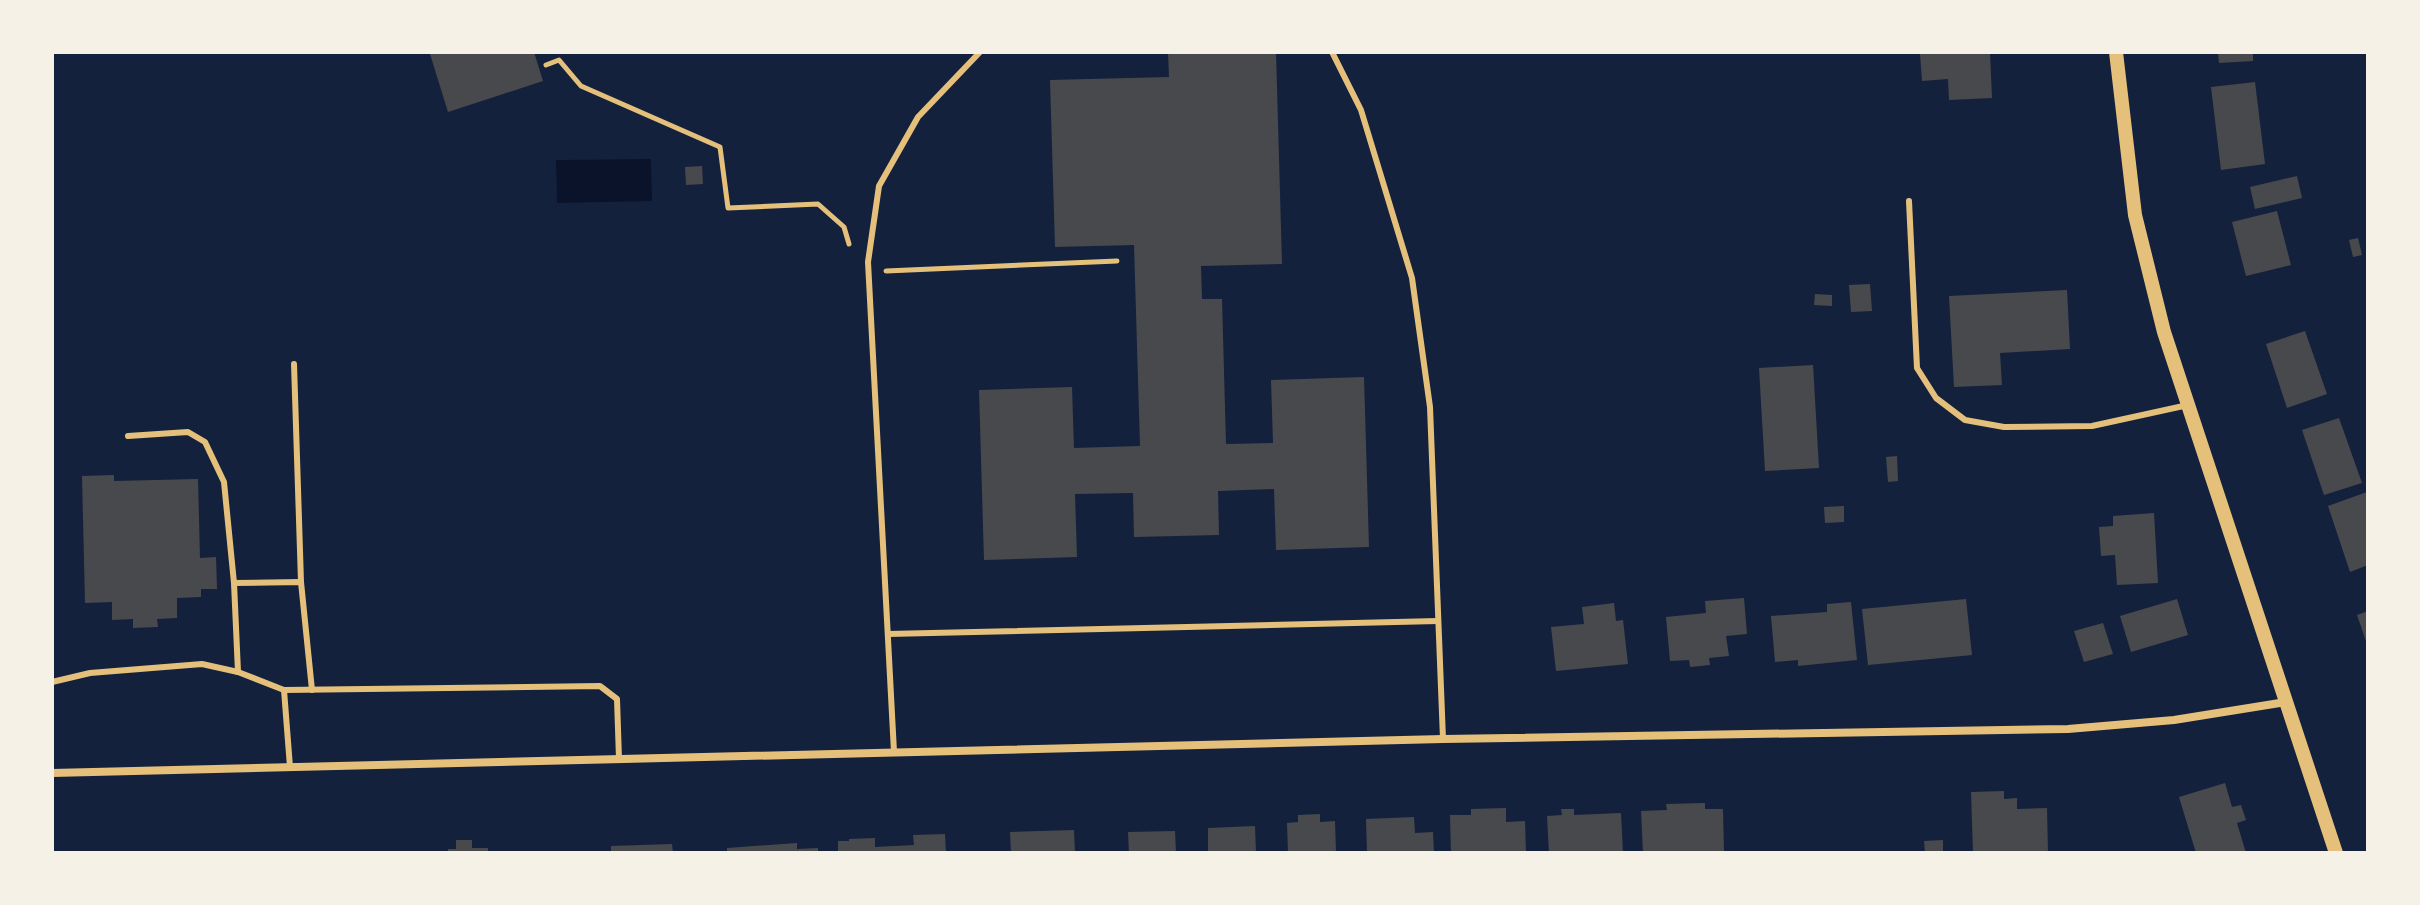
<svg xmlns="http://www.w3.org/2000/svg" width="2420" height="905" viewBox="0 0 2420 905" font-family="'Archivo Narrow',sans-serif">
<rect width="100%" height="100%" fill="#14213d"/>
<polygon fill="#0b132b" points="651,159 652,201 557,203 556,160"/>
<g fill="#48494c">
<polygon points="436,52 534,52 543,81 448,112 430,54"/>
<polygon points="1168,52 1276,52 1282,264 1201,266 1202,299 1222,299 1226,444 1273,443 1271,380 1364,377 1369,547 1276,550 1274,489 1218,491 1219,535 1134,537 1133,493 1075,494 1077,557 984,560 979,390 1072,387 1074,448 1140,446 1134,245 1055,247 1050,80 1169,77"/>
<polygon points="1946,52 1990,52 1992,98 1949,100 1948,79 1922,81 1920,54"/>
<polygon points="2218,52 2253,52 2253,61 2219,63"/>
<polygon points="2255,82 2265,164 2221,170 2211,87"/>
<polygon points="702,166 703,184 686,185 685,167"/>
<polygon points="2297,176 2302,198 2255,209 2250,187"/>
<polygon points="2277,211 2291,265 2246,276 2232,222"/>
<polygon points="2358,238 2362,255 2353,257 2349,240"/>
<polygon points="1870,284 1872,311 1851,312 1849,285"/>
<polygon points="2067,290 2070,349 2000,353 2002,385 1954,387 1949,296"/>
<polygon points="1815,294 1832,295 1832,306 1814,305"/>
<polygon points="2305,331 2327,394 2287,408 2266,344"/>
<polygon points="1813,365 1819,468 1765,471 1759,368"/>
<polygon points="2339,418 2362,483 2324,495 2302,430"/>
<polygon points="1897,456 1898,481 1888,482 1886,457"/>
<polygon points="114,475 114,481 198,479 200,558 216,557 217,589 201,589 201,597 177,598 177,618 157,619 158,627 133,628 133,619 112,620 112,602 85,603 82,476"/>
<polygon points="2367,492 2368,565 2350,572 2328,506"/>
<polygon points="1844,506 1844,522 1825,523 1824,507"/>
<polygon points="2154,513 2158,583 2117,585 2115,555 2101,556 2099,527 2113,526 2113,516"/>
<polygon points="1744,598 1747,634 1726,636 1729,656 1709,658 1710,665 1690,667 1689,660 1670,661 1666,617 1706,613 1705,601"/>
<polygon points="1966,599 1972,655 1868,665 1862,609"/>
<polygon points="2177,599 2188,635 2131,652 2120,616"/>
<polygon points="1851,602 1857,660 1798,666 1798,660 1775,662 1771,616 1827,612 1827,604"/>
<polygon points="1614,603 1616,621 1623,620 1628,664 1556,671 1551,627 1584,624 1582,607"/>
<polygon points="2368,611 2368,647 2357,615"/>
<polygon points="2103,623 2113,654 2084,662 2074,631"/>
<polygon points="2225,783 2232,807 2241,805 2246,820 2237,823 2246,853 2196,853 2179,797"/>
<polygon points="2004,791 2004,799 2017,798 2017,809 2047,808 2048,853 1973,853 1971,792"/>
<polygon points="1705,803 1705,809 1723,809 1724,852 1643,853 1641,811 1667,810 1666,804"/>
<polygon points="1506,808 1506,822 1525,821 1526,853 1451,853 1450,815 1471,815 1471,809"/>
<polygon points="1561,809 1574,809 1574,815 1621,813 1623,853 1549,853 1547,816 1562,815"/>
<polygon points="1320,814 1320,822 1335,821 1336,853 1288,853 1287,823 1298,822 1298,815"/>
<polygon points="1414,817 1415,833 1433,832 1434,853 1367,853 1366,819"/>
<polygon points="1255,826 1256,853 1208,853 1208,828"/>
<polygon points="1074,830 1075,853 1011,853 1010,832"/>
<polygon points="1175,831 1176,853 1129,853 1128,832"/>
<polygon points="945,834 946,853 838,853 838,841 849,841 849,839 875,838 875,847 914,845 913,835"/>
<polygon points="456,840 472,840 472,848 488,848 488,853 448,853 448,849 456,849"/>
<polygon points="1943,840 1943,853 1925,853 1924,841"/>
<polygon points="797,843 797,849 818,848 818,853 727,853 727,848"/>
<polygon points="672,844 673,853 611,853 611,846"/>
</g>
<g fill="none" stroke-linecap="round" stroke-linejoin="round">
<g stroke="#e5c07b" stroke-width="5">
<polyline points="546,65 559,60 581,86 720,147 728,208 818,204 844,227 849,244"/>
<polyline points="886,271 1117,261"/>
</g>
<g stroke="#e5c07b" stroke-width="6">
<polyline points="1332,52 1361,110 1412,278 1430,407 1443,739"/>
<polyline points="1909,201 1917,368 1936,398 1965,420 2004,427 2092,426 2188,405"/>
<polyline points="294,364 301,582"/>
<polyline points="128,436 188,432 205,442 224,482 234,583 238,672"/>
<polyline points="234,583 301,582 312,690"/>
<polyline points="888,634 1438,621"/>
<polyline points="52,682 90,673 202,664 238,672 284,690 600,686 617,699 619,759"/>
<polyline points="284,690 290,767"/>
<polyline points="894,752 868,262 879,186 918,117 980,52"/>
</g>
<polyline stroke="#e5c07b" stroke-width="8" points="52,773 1443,739 2068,729 2174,720 2286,702"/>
<polyline stroke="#e5c07b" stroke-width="14" points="2116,52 2135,215 2164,332 2336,853"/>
</g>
<rect width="2420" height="905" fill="none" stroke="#f6f1e7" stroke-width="108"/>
</svg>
